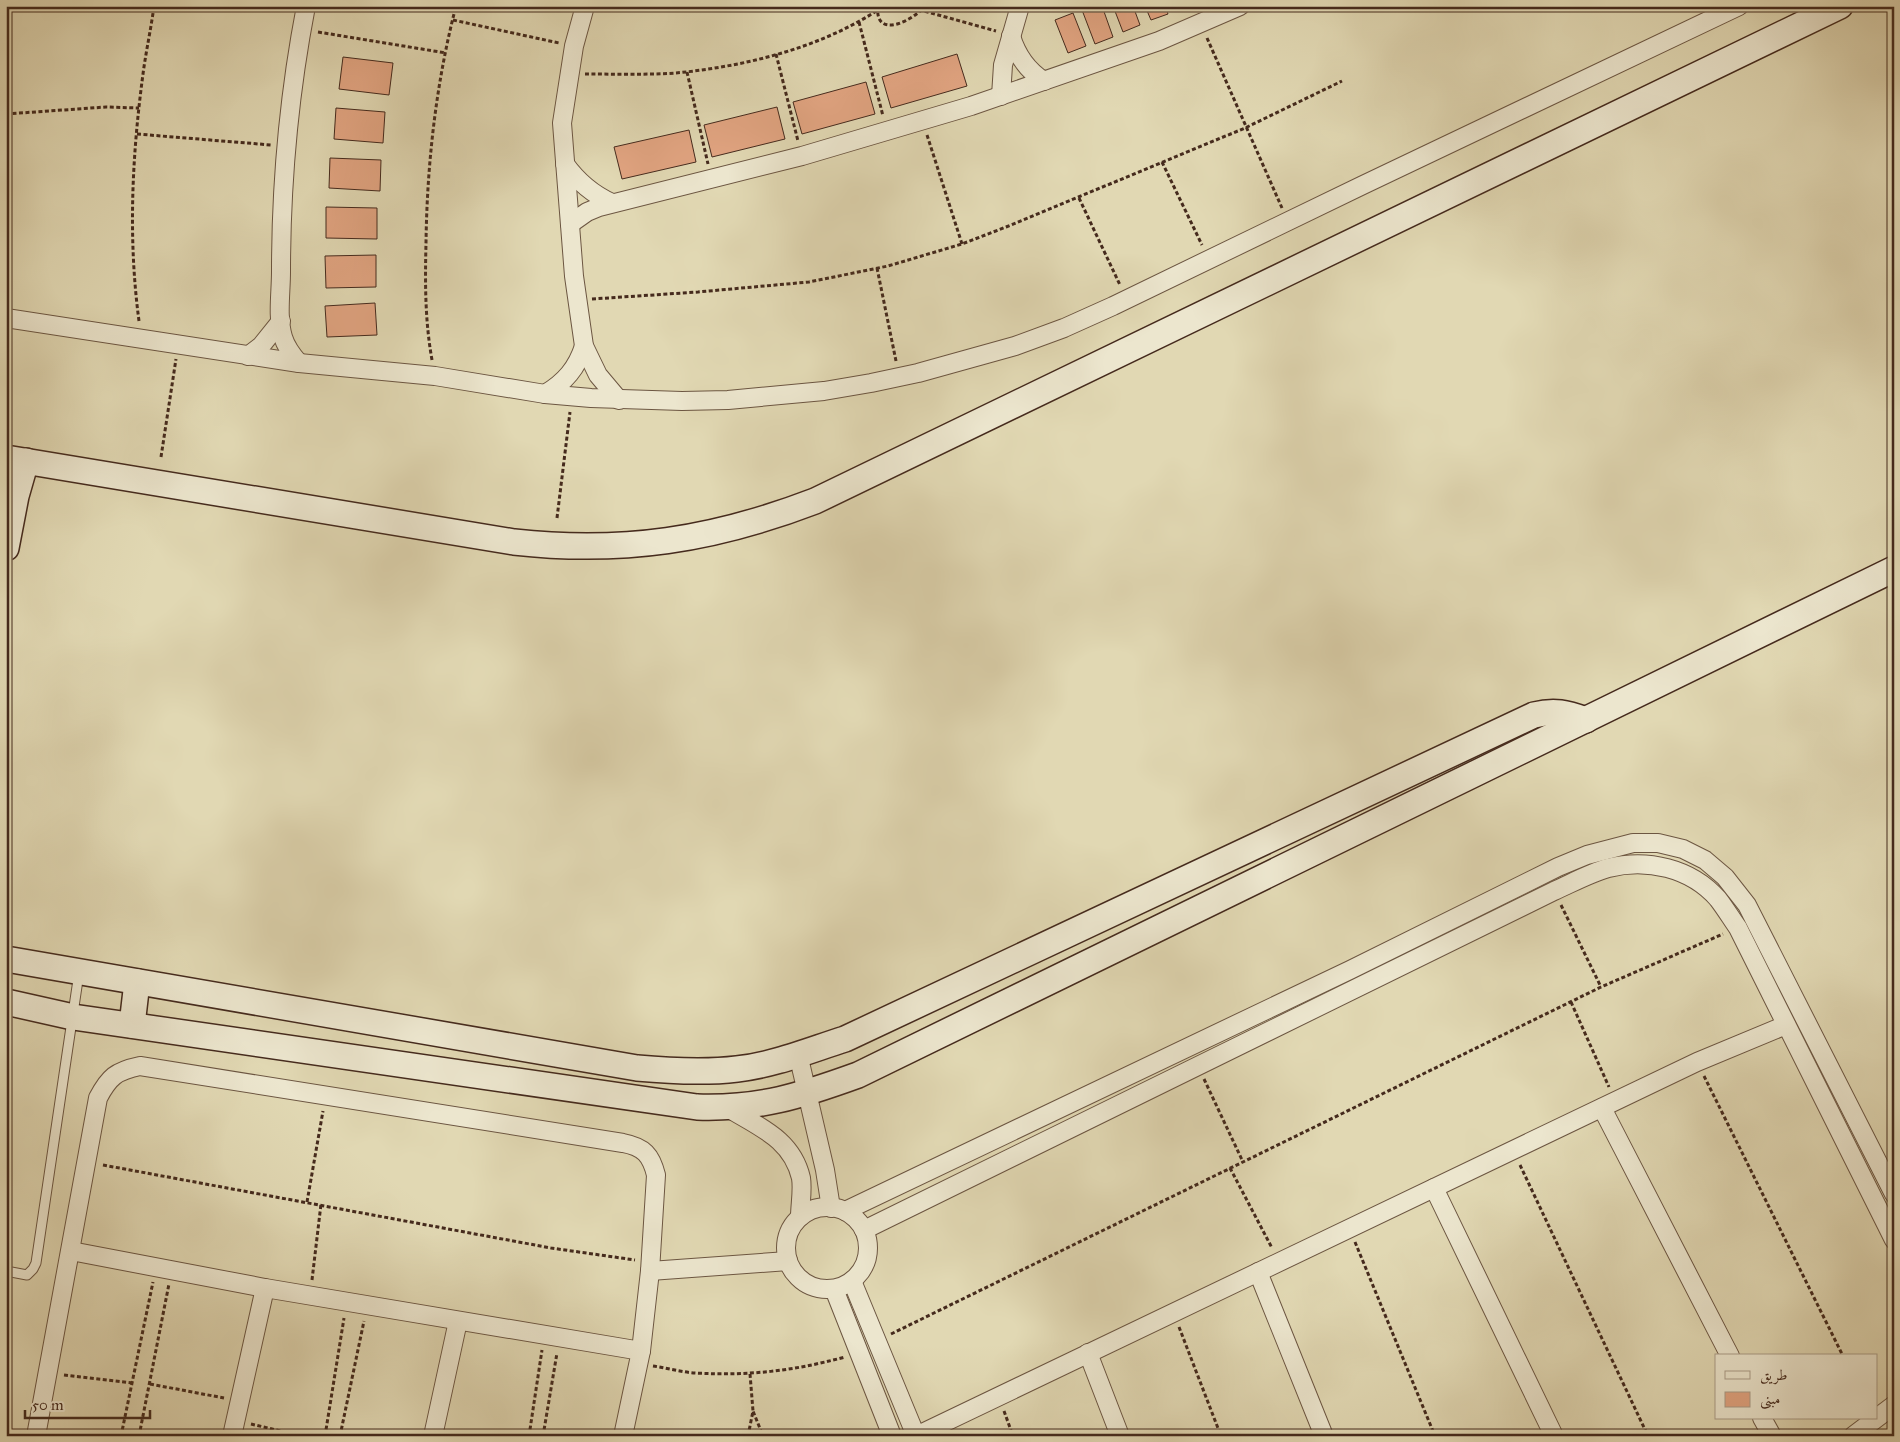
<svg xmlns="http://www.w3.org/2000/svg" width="1900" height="1442" viewBox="0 0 1900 1442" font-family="'IM FELL Great Primer',Amiri,serif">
<rect width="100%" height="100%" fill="#e1d8b3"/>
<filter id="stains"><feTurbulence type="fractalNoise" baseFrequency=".004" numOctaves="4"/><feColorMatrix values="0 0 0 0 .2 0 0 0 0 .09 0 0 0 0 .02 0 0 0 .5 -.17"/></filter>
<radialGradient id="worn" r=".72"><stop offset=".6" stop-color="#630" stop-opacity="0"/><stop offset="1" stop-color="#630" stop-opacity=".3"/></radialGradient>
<g fill="#e1a481" stroke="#452a1d">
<polygon points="1093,6 1102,6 1113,37 1095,44 1082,10"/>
<polygon points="1113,6 1133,6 1140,25 1123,32"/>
<polygon points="1145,6 1165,6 1168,14 1151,20"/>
<polygon points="1073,13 1086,46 1068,53 1055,20"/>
<polygon points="957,54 967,86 891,108 882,77"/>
<polygon points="343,57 393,63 389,95 339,89"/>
<polygon points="866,82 875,114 802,134 793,102"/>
<polygon points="777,107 785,139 712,157 704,125"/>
<polygon points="336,108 385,112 383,143 334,139"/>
<polygon points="689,130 696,162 622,179 614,147"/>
<polygon points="330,158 381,160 380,191 329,188"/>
<polygon points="326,207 377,208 377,239 326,238"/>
<polygon points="376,255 376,287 326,288 325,256"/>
<polygon points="375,303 377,335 327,337 325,306"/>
</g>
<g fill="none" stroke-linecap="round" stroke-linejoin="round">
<g stroke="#6c5642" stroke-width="11">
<polyline id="lane" points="6,1271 27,1275 33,1269 36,1263 79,973"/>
</g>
<g stroke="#6c5642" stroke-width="20">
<g id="street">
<polyline points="585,6 574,46 562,123 574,276 584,346 598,375 619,400"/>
<path d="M1011,36c6,20 16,34 33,45"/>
<polyline points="1001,96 1003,65 1020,6"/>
<path d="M565,164c13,18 27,30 47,39"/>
<polyline points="570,224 587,212 599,207 802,156 971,106 1159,41 1240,6"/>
<polyline points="6,318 299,363 435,376 545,394 591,398 682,401 728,400 824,391 871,383 918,373 1015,346 1064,328 1113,306 1363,185 1739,6"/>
<polyline points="248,356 261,346 281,321"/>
<path d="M299,363c-7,-8 -13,-16 -16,-26 -6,-20 -2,-44 -2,-65 0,-89 8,-178 25,-266"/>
<path d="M545,394c20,-12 32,-26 39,-48"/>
<polyline points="798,1054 825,1170 831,1208"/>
<path d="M728,1108c31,19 64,31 73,70 2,12 -1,27 -1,39"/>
<polyline points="1602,1108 1730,1356"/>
<polyline points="1434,1188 1554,1436"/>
<circle cx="827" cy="1248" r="41"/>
<polyline points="845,1211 1350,970 1558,867 1587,855 1633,843 1658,843 1683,849 1705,860 1725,877 1747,905 1894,1194"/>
<path d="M864,1230l690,-339c18,-8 36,-18 54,-23 39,-10 83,0 110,31 7,9 13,19 20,29l156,312"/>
<polyline points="71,1251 265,1288 641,1351"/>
<polyline points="650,1271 788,1261"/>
<polyline points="1258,1272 1324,1436"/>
<polyline points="852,1281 916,1436 1697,1062 1786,1025"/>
<polyline points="834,1289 892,1436"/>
<polyline points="1088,1353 1120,1436"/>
<polyline points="1762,1418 1772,1436"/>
<path d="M36,1436l62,-338c11,-21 18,-27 42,-32l483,77c21,4 28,12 33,32l-6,96 -9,80 -18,85"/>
<polyline points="232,1436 265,1288"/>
<polyline points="433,1436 458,1321"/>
<polyline points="1853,1436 1894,1405"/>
</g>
</g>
<g stroke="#452a1d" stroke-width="28">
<g id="secondary">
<path d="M6,458l508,84c109,12 199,-2 301,-41l1025,-495"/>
<polyline points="6,548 16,496 26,461"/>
<path d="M6,959l631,109c33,3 67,5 100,1 37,-4 73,-19 108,-30l689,-324c21,-5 32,-2 52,5"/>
<path d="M6,1002l67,15 624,90c63,2 103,-11 161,-32l1036,-506"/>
<polyline points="132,1025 137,982"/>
</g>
</g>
<g stroke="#452a1d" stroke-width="3" stroke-dasharray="4 2.5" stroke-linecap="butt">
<path d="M878,6c-4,34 35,15 47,0"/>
<polyline points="906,6 996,31"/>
<polyline points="453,20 559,43"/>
<polyline points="859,22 883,116"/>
<polyline points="318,32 446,53"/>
<polyline points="1207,38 1282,208"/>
<polyline points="776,54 798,141"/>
<polyline points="687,72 708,164"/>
<path d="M585,74c30,0 61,1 91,-1 72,-7 148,-26 208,-67"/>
<polyline points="6,114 106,107 139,108"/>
<polyline points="137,134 271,145"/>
<polyline points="927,135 962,244"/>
<polyline points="1162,162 1202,245"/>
<polyline points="1079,198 1120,285"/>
<polyline points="877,268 896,361"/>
<polyline points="592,299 698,292 809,282 888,266 962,244 1006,227 1245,128 1342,81"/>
<path d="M139,321c-11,-82 -7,-165 4,-247 3,-23 8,-45 11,-68"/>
<path d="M432,360c-7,-39 -7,-77 -6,-117 1,-79 10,-160 30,-237"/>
<polyline points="161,457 176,359"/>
<polyline points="557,518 570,412"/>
<polyline points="1561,905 1601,987"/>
<polyline points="1571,1002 1609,1087"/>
<polyline points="1704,1076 1843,1356"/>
<polyline points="1204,1079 1243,1162"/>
<polyline points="103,1165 551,1248 635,1260"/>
<polyline points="1520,1165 1648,1436"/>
<polyline points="1230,1168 1272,1248"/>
<polyline points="307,1202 323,1111"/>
<polyline points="1355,1242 1435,1436"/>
<polyline points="312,1280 321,1204"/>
<polyline points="1179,1327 1221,1436"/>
<polyline points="891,1334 1601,987 1723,934"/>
<path d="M653,1366c14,2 28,6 42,7 54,3 98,-2 150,-16"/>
<polyline points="750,1374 753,1411"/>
<polyline points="64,1375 133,1383"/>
<polyline points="150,1384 224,1398"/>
<polyline points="1004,1411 1013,1436"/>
<polyline points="251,1424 302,1436"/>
<polyline points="121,1436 153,1282"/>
<polyline points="139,1436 169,1284"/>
<polyline points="325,1436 344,1318"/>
<polyline points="340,1436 364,1321"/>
<polyline points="529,1436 542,1350"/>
<polyline points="543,1436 557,1353"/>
<polyline points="748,1436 753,1411 763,1436"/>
</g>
<use href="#lane" stroke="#ece6ce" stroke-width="9"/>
<use href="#street" stroke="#ece6ce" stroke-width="18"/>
<use href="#secondary" stroke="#ece6ce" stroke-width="25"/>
</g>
<rect width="1900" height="1442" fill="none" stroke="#e1d8b3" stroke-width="25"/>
<rect x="8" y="8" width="1885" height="1427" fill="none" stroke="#452a1d" stroke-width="2.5"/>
<rect x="12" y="12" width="1875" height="1417" fill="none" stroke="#452a1d"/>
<rect x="1715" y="1354" width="162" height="65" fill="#ece6ce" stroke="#a99b87"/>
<rect x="1725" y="1371" width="25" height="8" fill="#ece6ce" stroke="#a99b87"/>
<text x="1760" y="1380" font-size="15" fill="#452a1d">طريق</text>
<rect x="1725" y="1392" width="25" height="15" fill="#e1a481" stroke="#a99b87"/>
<text x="1760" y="1404" font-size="15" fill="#452a1d">مبنى</text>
<path d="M25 1410v8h125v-8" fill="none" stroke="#452a1d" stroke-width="2.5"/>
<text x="32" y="1410" font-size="15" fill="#452a1d" stroke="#ece6ce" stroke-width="4" paint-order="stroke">50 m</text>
<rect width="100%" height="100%" filter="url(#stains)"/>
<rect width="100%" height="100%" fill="url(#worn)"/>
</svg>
